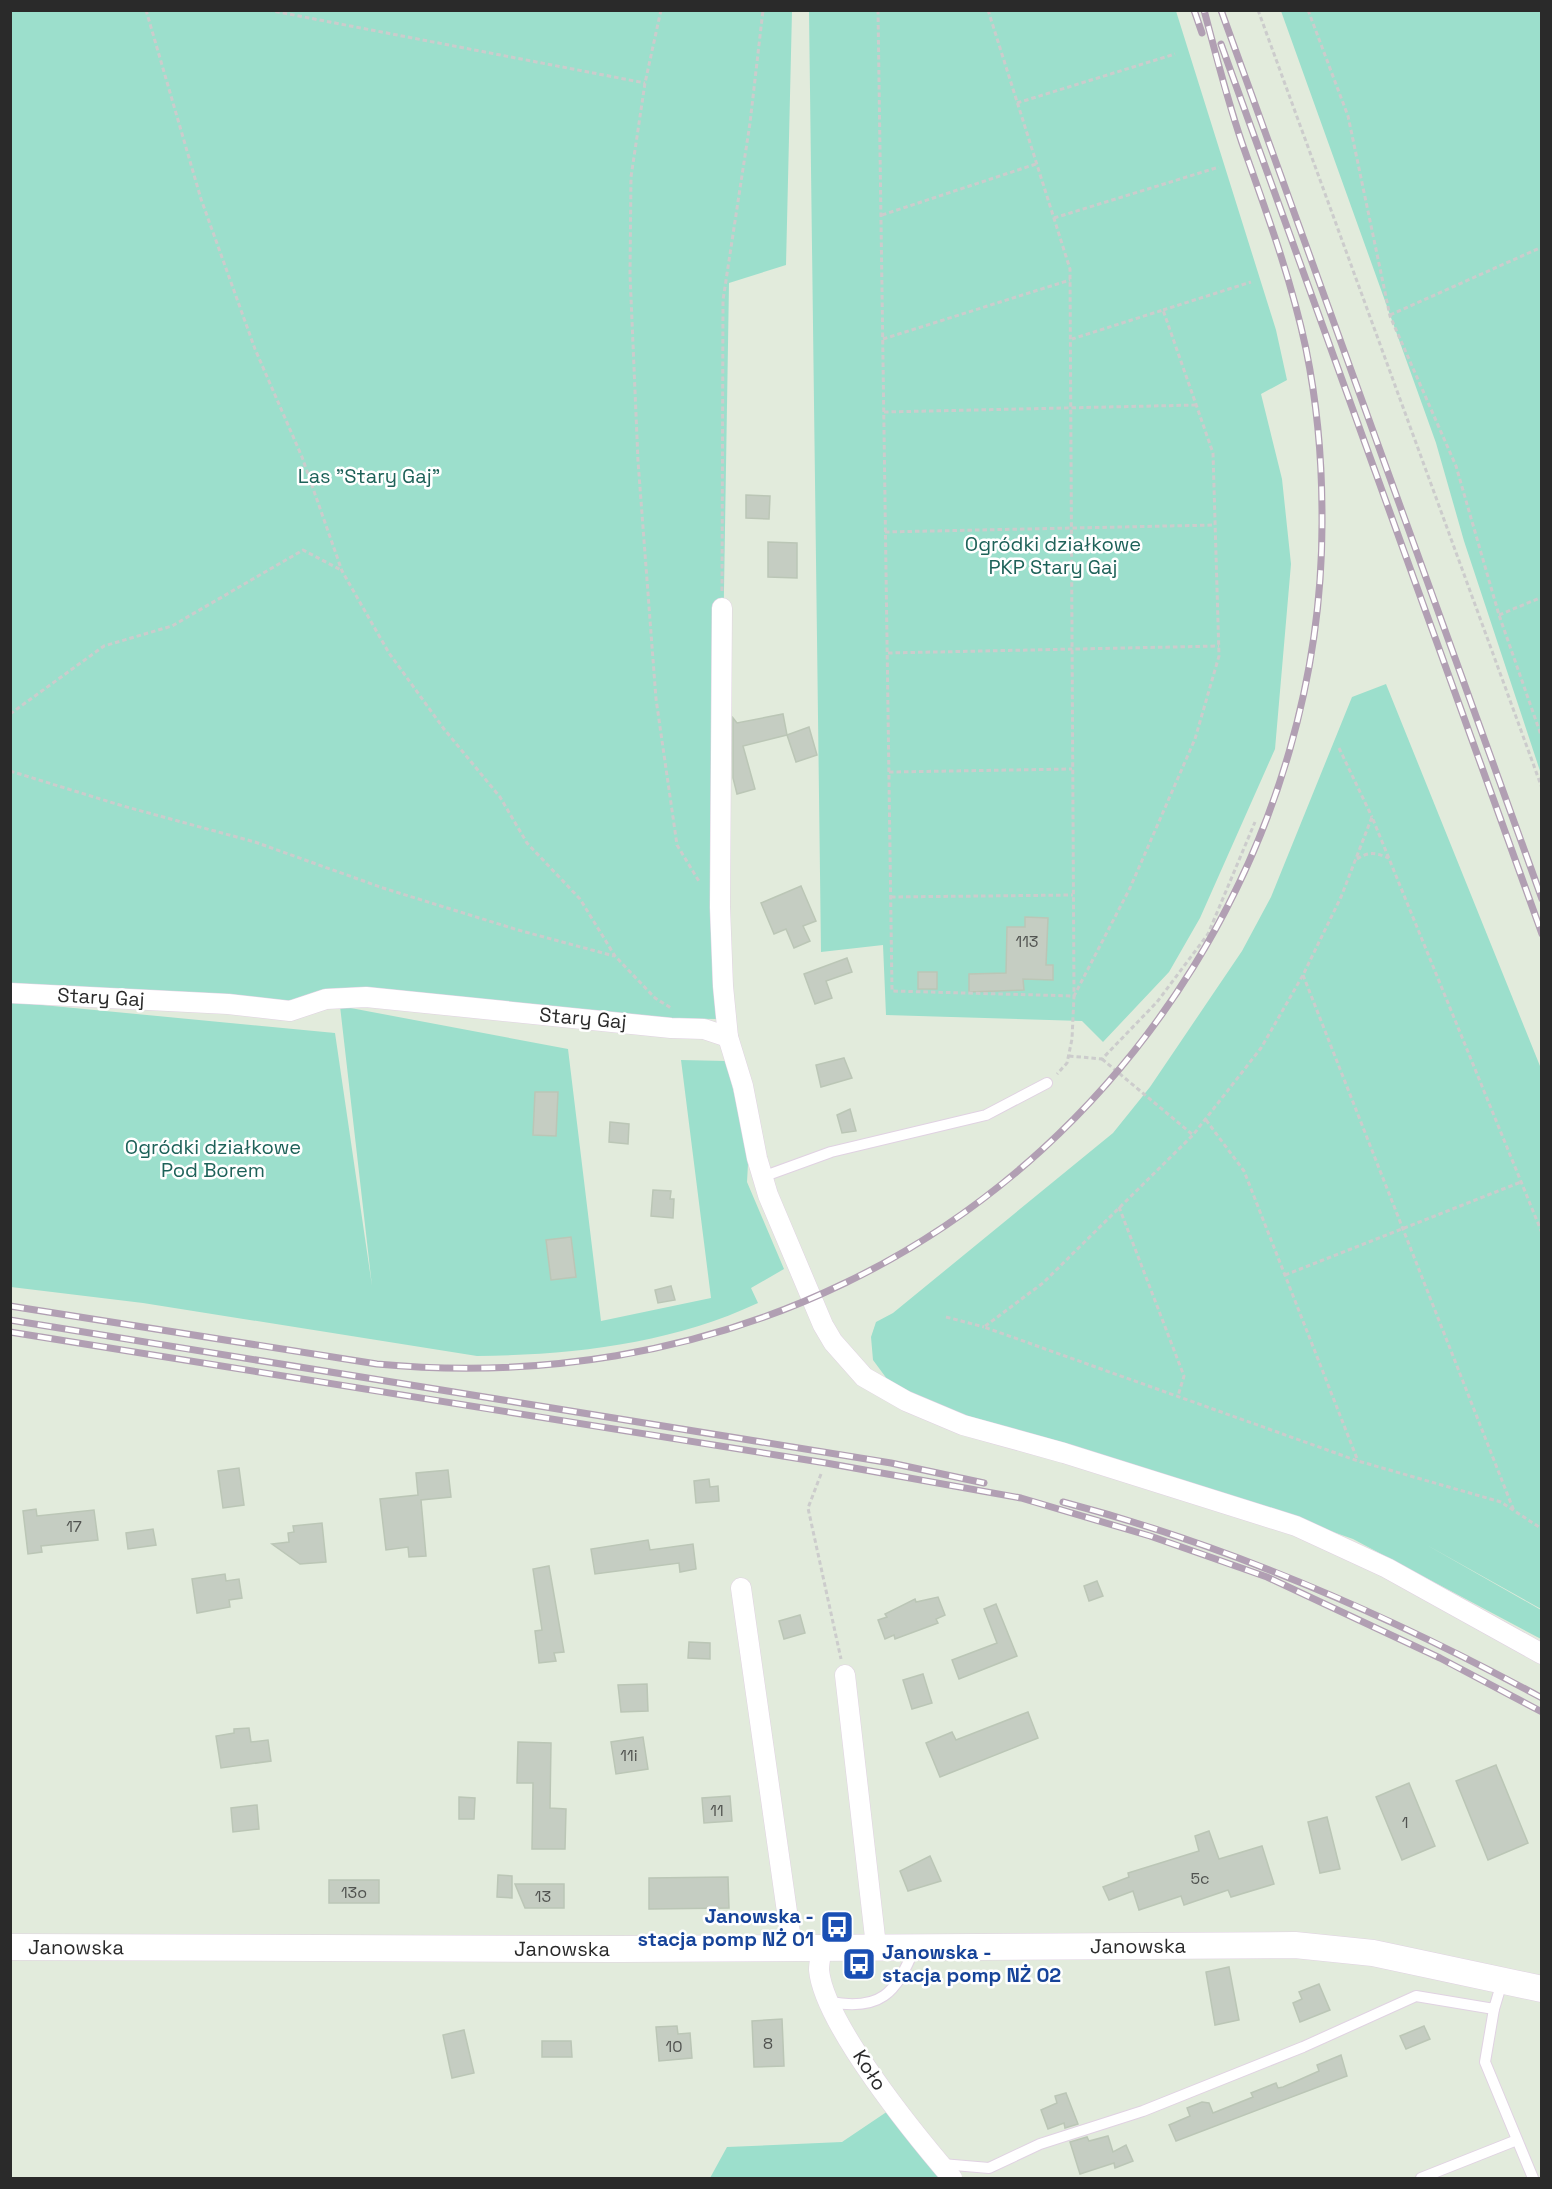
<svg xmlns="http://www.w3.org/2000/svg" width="1552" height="2189" viewBox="0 0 1552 2189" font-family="'Space Grotesk',sans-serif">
<rect width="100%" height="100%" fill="#e2ebdc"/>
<g fill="#9cdfcc">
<polygon points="11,11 792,11 786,265 729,283 717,1019 654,1018 293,1001 11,985"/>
<polygon points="809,11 1176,11 1276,330 1287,380 1261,394 1282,479 1291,564 1275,749 1200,918 1169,972 1103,1042 1082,1021 886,1015 883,945 821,952"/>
<polygon points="1281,11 1541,11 1541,774 1464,541 1436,443"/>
<polygon points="1386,684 1542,1071 1541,1609 1425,1544 1541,1610 1541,1639 1353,1539 1302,1521 960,1416 890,1383 873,1360 871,1337 876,1322 893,1313 1113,1133 1150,1087 1242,951 1271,897 1352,697"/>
<path d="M11,1002l324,31 37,253 -32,-280 228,43 33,272 110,-23 -30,-238 45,1 15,60 7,43 -1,18 37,87 -33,19 7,15c-88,41 -185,52 -281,53l-334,-53 -132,-16z"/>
<polygon points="888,2111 939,2178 710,2178 727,2147 842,2142"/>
</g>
<g fill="#c5cdc2" stroke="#bbc6b6" stroke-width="1.5">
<polygon points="746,495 770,496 769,519 746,518"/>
<polygon points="768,542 797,543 797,578 768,577"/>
<polygon points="783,714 787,735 809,727 817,755 796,762 787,735 743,746 755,789 737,794 733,778 733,718 737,723"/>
<polygon points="801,886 816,921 803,926 810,941 794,948 786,929 774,934 761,903"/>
<polygon points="1025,917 1048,918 1046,965 1053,965 1053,980 1023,979 1024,990 969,992 969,974 1006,973 1007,927 1025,927"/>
<polygon points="847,958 852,972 826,981 832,998 815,1004 804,974"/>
<rect x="918" y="972" width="19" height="17"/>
<polygon points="844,1058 852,1078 821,1087 816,1065"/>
<polygon points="535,1092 558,1092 556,1136 533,1135"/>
<polygon points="850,1109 856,1131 842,1133 837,1115"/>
<polygon points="610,1122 629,1124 628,1144 609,1142"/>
<polygon points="653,1190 671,1191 670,1199 674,1199 673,1218 651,1216"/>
<polygon points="571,1237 576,1277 551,1280 546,1240"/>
<polygon points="671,1286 675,1300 658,1303 655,1290"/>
<polygon points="239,1468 244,1505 223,1508 218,1471"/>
<polygon points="448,1470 451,1497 421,1500 426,1556 409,1557 408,1547 386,1550 380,1499 418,1495 416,1473"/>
<polygon points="709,1479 710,1487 718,1486 719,1501 696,1503 694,1481"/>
<polygon points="36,1509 37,1516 94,1510 98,1540 41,1546 42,1552 28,1554 23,1511"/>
<polygon points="322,1523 326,1562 300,1564 272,1544 289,1542 288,1533 294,1532 293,1526"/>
<polygon points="153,1529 156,1545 128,1549 126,1533"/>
<polygon points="648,1540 650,1550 693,1544 696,1569 680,1572 679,1563 595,1574 591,1549"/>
<polygon points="549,1566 564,1652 554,1653 556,1661 539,1663 535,1631 542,1630 533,1569"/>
<polygon points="225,1574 226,1581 239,1579 242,1598 229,1600 230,1607 197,1613 192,1579"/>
<polygon points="1097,1581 1103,1596 1089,1601 1084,1586"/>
<polygon points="938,1597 945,1615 936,1619 938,1623 895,1639 894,1635 885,1639 878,1620 887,1617 885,1614 915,1599 916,1602"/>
<polygon points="996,1604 1017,1656 959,1679 952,1660 997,1643 984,1609"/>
<polygon points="800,1615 805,1633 784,1639 779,1621"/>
<polygon points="689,1642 710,1643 710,1659 688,1658"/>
<polygon points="923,1674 932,1703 912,1709 903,1680"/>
<polygon points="647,1684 648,1711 621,1712 618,1685"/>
<polygon points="1028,1712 1038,1738 940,1777 926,1743 952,1732 956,1740"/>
<polygon points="249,1728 251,1742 268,1740 271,1761 221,1768 216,1736 234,1733 234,1729"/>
<polygon points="643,1737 648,1769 616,1774 611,1742"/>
<polygon points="518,1742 551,1743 550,1808 566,1809 565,1849 532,1849 533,1783 517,1783"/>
<polygon points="1496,1765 1528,1843 1488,1860 1456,1781"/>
<polygon points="1409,1783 1435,1846 1402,1860 1376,1797"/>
<polygon points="730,1796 732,1821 704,1823 702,1798"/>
<polygon points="459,1797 475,1798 474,1819 459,1819"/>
<polygon points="257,1805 259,1829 233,1832 231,1808"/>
<polygon points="1327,1817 1340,1869 1320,1873 1308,1822"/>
<polygon points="1209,1831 1219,1859 1262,1846 1274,1884 1231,1897 1228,1890 1184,1905 1181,1896 1139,1910 1133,1891 1109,1900 1103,1887 1129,1877 1128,1873 1199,1851 1195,1836"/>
<polygon points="930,1856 941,1881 908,1891 900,1871"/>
<polygon points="498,1875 512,1876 512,1898 497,1897"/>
<polygon points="728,1877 729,1908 649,1909 649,1878"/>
<rect x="329" y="1880" width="50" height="23"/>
<polygon points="515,1884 564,1884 564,1908 525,1908"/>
<polygon points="1229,1967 1239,2020 1215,2025 1206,1972"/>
<polygon points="1319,1984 1330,2010 1300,2022 1293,2003 1302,1999 1299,1992"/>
<polygon points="782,2019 784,2066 754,2067 752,2021"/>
<polygon points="677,2026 678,2034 690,2033 692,2058 659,2061 656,2027"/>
<polygon points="1424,2026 1430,2039 1406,2049 1400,2036"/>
<polygon points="464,2030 474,2073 452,2078 443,2035"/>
<polygon points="542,2041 571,2041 572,2057 542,2057"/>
<polygon points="1341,2055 1347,2076 1176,2141 1169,2125 1190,2116 1187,2108 1202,2102 1209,2103 1213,2113 1253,2097 1251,2093 1276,2083 1278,2088 1283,2087 1319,2071 1317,2065"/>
<polygon points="1066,2093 1078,2124 1065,2128 1064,2123 1048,2129 1041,2110 1057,2103 1055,2096"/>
<polygon points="1108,2136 1113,2152 1126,2145 1133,2161 1115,2168 1114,2163 1080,2174 1070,2142 1087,2137 1089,2141"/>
</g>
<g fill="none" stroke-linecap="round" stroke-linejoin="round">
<g stroke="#e0d2e2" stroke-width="12">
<g id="service">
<polyline points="762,1177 831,1152 986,1115 1047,1083"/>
<path d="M830,2002c50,9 66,-8 84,-53"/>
<polyline points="1494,2009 1485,2062 1533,2178"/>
<polyline points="942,2164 989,2168 1040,2144 1143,2111 1303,2047 1416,1996 1494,2009 1502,1982"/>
<polyline points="1421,2178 1517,2140"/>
</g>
</g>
<g stroke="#e0d2e2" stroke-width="21">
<g id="minor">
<polyline points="722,608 720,907 723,986 728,1037 743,1086 757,1158 768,1195 823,1325 833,1342 864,1377 906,1401 963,1425 1064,1453 1296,1526 1387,1568 1542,1654"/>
<polyline points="10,993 228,1004 290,1011 326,999 366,997 671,1028 704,1029 728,1037"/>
<polyline points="741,1588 792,1947"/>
<polyline points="845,1675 876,1946"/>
<path d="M822,1947c-1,7 -3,16 -3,23 5,54 97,166 133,208"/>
</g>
</g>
<g stroke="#e0d2e2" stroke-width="27">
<g id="tertiary">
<path id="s1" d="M10,1947l609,2 676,-4 78,8 169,36"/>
</g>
</g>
<g stroke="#ccc" stroke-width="3" stroke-dasharray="4.5 3" stroke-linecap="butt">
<polyline points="146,10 201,199 255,349 302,457 342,571 389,653 444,729 500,797 527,843 580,899 615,956 655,998 671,1008"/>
<polyline points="268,10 645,83"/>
<polyline points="661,10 645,83 631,177 630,274 638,461 656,699 677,845 700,883"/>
<polyline points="878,10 892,991 1074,996 1130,888 1195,739 1219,656 1213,453 1163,310 1072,339"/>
<polyline points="988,10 1070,269 1074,996 1072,1039 1067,1063 1057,1074"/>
<polyline points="1258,10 1542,788"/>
<polyline points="1308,10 1348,116 1390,316 1456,466 1499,615 1542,738"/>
<polyline points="1017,103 1175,54"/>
<polyline points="882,215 1036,164"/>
<polyline points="1054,218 1219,167"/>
<polyline points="1163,310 1251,282"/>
<polyline points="1390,315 1542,247"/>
<polyline points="883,339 1070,280"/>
<polyline points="884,412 1197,405"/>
<polyline points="885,532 1215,525"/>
<polyline points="722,591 723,300 750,123 763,10"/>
<polyline points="1499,615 1542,597"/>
<polyline points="888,653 1219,646"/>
<polyline points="10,714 104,646 172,626 303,550 341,570"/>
<polyline points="1339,748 1372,817"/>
<polyline points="10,771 123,806 255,842 383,888 518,930 614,956"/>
<polyline points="889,772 1072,769"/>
<path d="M1357,859c12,-8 19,-6 32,-1"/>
<polyline points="891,897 1073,895"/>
<polyline points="1303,975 1514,1511"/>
<polyline points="1069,1056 1102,1059 1157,1002 1208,934 1255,822"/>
<polyline points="1102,1059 1193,1135"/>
<polyline points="1206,1120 1244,1171 1358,1461"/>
<polyline points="1119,1207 1184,1376 1178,1396"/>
<polyline points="1542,1233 1372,817 1341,897 1303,975 1261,1048 1193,1135 1043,1283 984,1327 1358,1461 1501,1502 1542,1529"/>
<polyline points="1285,1275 1521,1182"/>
<polyline points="946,1317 984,1327"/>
<polyline points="821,1474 808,1508 841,1659"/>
</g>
<use href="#service" stroke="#fff" stroke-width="10"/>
<use href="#minor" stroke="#fff" stroke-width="20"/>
<use href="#tertiary" stroke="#fff" stroke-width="26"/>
<g stroke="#b19fb3" stroke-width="7">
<g id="rail">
<polyline points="1194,10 1202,33"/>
<polyline points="1221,10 1542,899"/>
<polyline points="1221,44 1542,934"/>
<path d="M10,1306l367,58c161,15 321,-10 468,-81 290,-139 480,-448 477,-768 0,-55 -5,-112 -16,-166 -15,-71 -40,-138 -64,-206 -15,-44 -26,-88 -38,-133"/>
<polyline points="10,1320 891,1463 984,1483"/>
<polyline points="10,1332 826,1463 1021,1498 1150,1536 1267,1577 1440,1658 1542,1712"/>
<path d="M1063,1502c168,44 326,113 479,196"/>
</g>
</g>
<use href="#rail" stroke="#fff" stroke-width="4.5" stroke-dasharray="14" stroke-linecap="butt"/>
</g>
<defs>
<g id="bus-square" transform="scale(1.725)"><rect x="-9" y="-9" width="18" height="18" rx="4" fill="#1a4fb4" stroke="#fff"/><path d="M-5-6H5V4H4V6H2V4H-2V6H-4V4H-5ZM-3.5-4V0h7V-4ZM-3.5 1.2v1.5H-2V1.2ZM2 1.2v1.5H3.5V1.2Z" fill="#fff"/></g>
</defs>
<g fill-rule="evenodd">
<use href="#bus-square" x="837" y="1927"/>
<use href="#bus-square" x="859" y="1964"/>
</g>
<g text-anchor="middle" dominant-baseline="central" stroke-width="5" stroke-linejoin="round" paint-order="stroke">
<g font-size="16" fill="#515350">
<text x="1027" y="941">113</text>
<text x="74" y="1526">17</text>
<text x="629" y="1755">11i</text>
<text x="717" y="1810">11</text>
<text x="1405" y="1822">1</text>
<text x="1200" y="1878">5c</text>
<text x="354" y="1892">13o</text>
<text x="543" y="1896">13</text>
<text x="768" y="2043">8</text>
<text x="674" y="2046">10</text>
</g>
<g font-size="20" fill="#1e6259" stroke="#fff">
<text x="369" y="476">Las "Stary Gaj"</text>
<text x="1053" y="544">Ogródki działkowe<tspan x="1053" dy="23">PKP Stary Gaj</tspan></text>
<text x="213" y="1147">Ogródki działkowe<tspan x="213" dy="23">Pod Borem</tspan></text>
</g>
<g font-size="20" fill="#2a2a2a" stroke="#fff">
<text transform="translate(101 997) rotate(3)">Stary Gaj</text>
<text transform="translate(583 1018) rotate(5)">Stary Gaj</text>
<text stroke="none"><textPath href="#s1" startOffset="1128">Janowska</textPath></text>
<text stroke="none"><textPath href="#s1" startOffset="66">Janowska</textPath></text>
<text stroke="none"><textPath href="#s1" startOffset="552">Janowska</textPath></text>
<text transform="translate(870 2070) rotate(57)">Koło</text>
</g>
<g font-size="20" font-weight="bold" fill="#164399" stroke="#fff" text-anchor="end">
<text x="814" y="1916">Janowska -<tspan x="814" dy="23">stacja pomp NŻ 01</tspan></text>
<text x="882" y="1952" text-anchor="start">Janowska -<tspan x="882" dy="23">stacja pomp NŻ 02</tspan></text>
</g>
</g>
<rect width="1552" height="2189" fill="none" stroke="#2a2a2a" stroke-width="24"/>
</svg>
